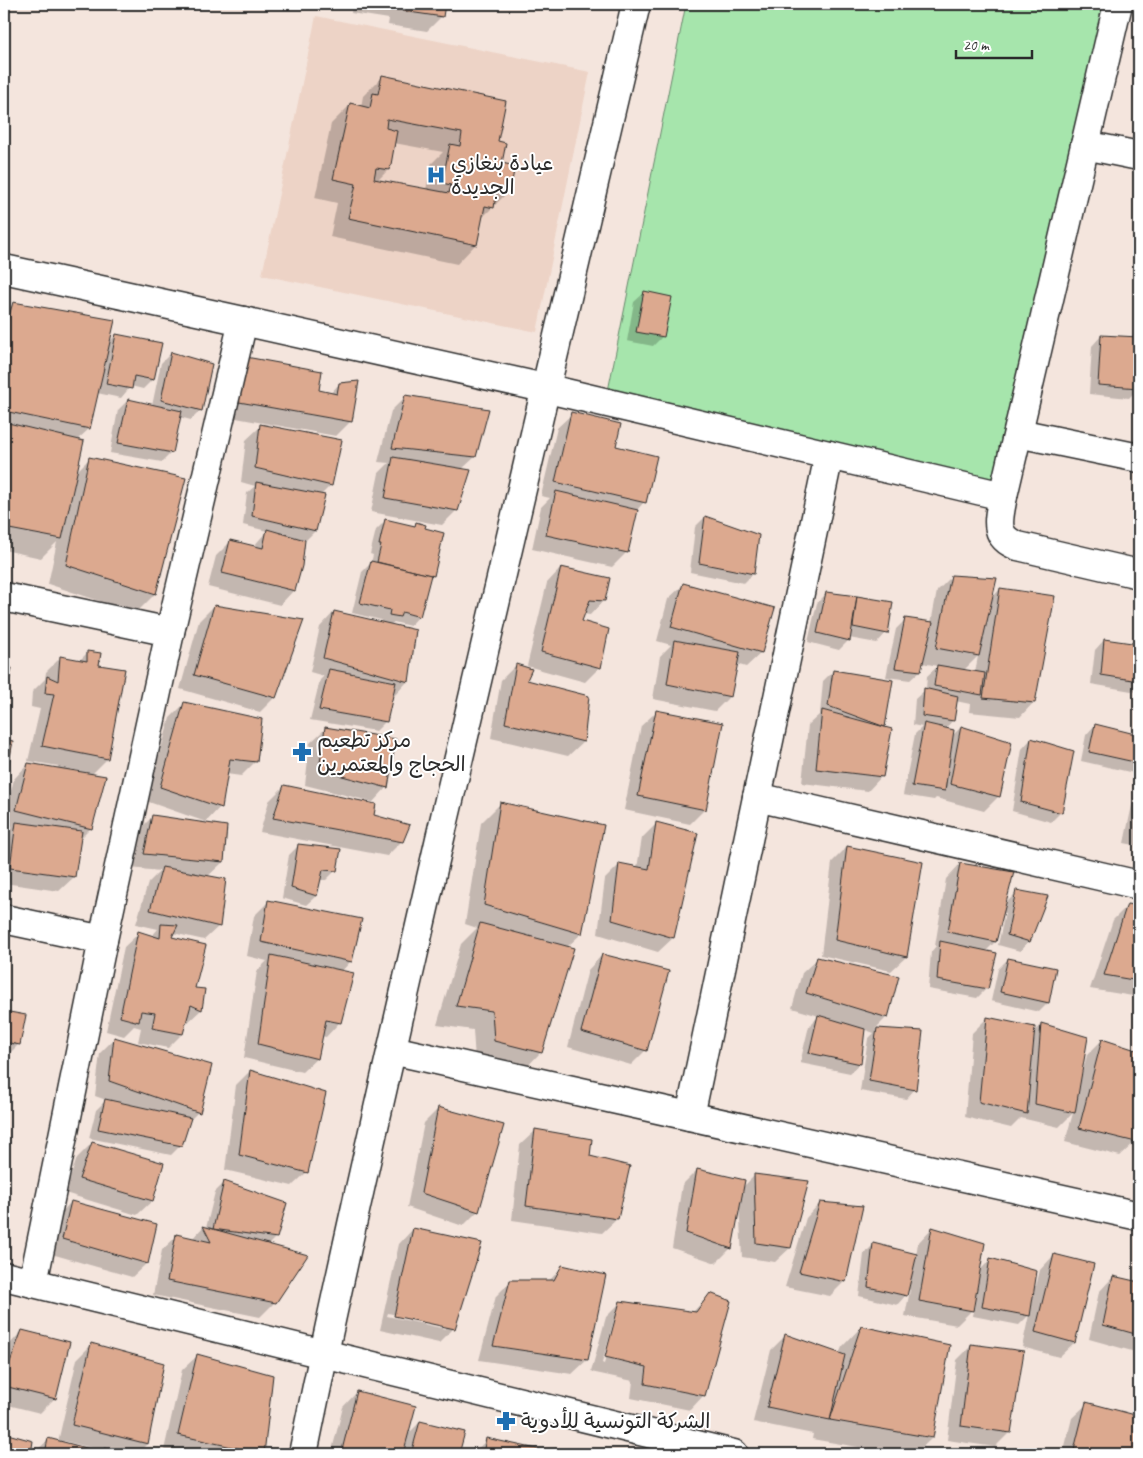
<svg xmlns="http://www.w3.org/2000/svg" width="1143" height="1458" viewBox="0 0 1143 1458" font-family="Caveat,'Playpen Sans Arabic',sans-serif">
<rect width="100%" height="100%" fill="#f4e5dd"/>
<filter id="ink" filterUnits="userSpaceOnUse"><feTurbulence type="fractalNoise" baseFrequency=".02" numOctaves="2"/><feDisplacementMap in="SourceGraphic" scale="10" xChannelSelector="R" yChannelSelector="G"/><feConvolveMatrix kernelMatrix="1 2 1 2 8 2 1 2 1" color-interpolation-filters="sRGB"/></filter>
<g filter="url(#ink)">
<polygon fill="#edd3c6" points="316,16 590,72 537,332 262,275"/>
<polygon fill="#a6e5ac" stroke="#68886c" points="686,4 1107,4 1002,491 607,396"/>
<g fill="#0003" fill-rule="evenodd">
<polygon points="352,4 451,4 442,12 442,16 427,31 388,25 389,19 351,13"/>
<path d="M382,77l115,65 4,22 8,27 -27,27 -6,26 -19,20 -127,-27 7,-34 -22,-5 16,-74 19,-19 11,2 2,-11zM394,143l49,9 -12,12 -5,26 -49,-9 11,-11z"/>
<polygon points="644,293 671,298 662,337 653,346 627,341 634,302"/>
<polygon points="13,304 108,343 116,335 153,379 143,389 131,386 121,398 97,393 89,429 77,440 75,473 90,458 155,594 136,613 48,584 57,542 41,558 4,550 4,313"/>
<polygon points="1101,336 1139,338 1139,388 1129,398 1089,394 1092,346"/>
<polygon points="171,353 201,410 191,420 179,417 172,452 162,462 110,453 118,410 128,400 152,406 161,363"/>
<polygon points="232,373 330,394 339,384 351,421 336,436 225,416"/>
<polygon points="405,397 475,457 462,469 456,511 442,525 371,512 379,473 389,463 378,462 391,411"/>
<polygon points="572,414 614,447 644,502 637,510 627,552 612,567 532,549 541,507 550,498 541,496 557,428"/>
<polygon points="261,426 330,486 321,495 315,531 306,540 304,540 294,590 280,605 208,587 216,556 230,542 253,547 267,531 243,525 247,493 255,486 241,482 246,440"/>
<polygon points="705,517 753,574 744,583 690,572 695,527"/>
<polygon points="386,520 413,527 416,524 433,575 428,580 419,616 410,626 394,622 390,625 408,681 394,696 391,695 386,721 376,731 310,720 320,680 324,676 310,672 320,627 334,612 381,623 381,620 352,613 362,572 371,563 373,555 370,554 376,530"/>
<polygon points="561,568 604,600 590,615 583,614 580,622 600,667 585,682 527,666 547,583"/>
<path d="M952,576l39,23 9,-10 34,113 -14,15 -51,-5 1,-8 -14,-3 -3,19 -8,9 7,7 9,-9 50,16 -13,54 -14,14 -48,-13 -2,2 -31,-5 12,-61 7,-7 -9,-2 2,-26 11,-10 1,-13 11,-10 -16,-3 -2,8 -10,9 -24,-3 10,-48 10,-10 25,4 6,-32zM978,656l-3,17 -12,-2z"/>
<polygon points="683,585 761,653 746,667 736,664 729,697 715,711 653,699 660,656 671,645 657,641 668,599"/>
<polygon points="827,593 892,603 886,633 877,643 849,638 848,641 839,650 808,642 817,603"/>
<polygon points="214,606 275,697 260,712 180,689 199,621"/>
<polygon points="1104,640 1139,645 1139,689 1137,692 1091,684 1095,650"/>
<polygon points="88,652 97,666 107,759 91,775 91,828 79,840 74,877 59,891 4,883 4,836 13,827 4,825 4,818 14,779 28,764 57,769 58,766 28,761 40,709 31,707 32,692 45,679 46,672 61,657 79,661"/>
<polygon points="516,665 525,681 588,697 583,742 568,756 491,738 501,680"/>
<polygon points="833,671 884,726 882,728 882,776 868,791 802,783 808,725 820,714 823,681"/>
<polygon points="184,704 256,761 241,776 226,774 220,807 206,822 146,801 170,718"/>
<polygon points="656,712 705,809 690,824 624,810 641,726"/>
<polygon points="1095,725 1139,736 1139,768 1134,773 1081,761 1086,735"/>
<polygon points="325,729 387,787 373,802 305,785 310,743"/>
<polygon points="1031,739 1061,812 1051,822 1012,811 1022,749"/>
<polygon points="284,786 373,815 402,841 387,856 260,832 269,801"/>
<polygon points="1139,787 1139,846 1124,843 1135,791"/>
<polygon points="500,804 602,826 581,934 567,947 541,1052 522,1072 475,1060 473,1030 437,1025 461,944 477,928 465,924 481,823"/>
<polygon points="153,816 223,862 207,877 219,926 204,940 173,933 170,938 201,1010 186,1024 185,1023 182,1034 168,1048 138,1042 141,1028 134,1026 124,1036 106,1031 124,947 139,933 151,937 158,929 136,924 148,883 160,871 130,868 138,831"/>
<polygon points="657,823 673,938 658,952 598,934 605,879 619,865 637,868 642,838"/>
<polygon points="299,845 335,871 326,880 319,880 316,896 306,905 282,898 289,855"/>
<polygon points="847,847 921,863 906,957 891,971 821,955 832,862"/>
<polygon points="960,864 1005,904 1017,892 1029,941 1020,951 998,945 1005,913 1002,913 995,942 985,952 987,988 977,998 928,989 931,952 936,946 935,946 946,879"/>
<polygon points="269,901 351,961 341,972 340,1022 326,1037 321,1036 317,1058 302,1072 244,1058 257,971 267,961 247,956 254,916"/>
<polygon points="1128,905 1139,907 1139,997 1090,989 1113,920"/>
<polygon points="602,955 646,1050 631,1065 568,1047 588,970"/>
<polygon points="817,959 886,1018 875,1029 922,1032 915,1089 906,1099 860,1091 868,1039 874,1033 863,1029 860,1064 850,1073 800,1063 809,1026 819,1016 792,1008 802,973"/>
<polygon points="1008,959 1048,1003 1039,1012 991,1001 998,969"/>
<polygon points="4,1012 25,1016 19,1044 4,1059"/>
<polygon points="987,1018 1033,1033 1041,1024 1080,1078 1081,1078 1087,1055 1102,1040 1139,1052 1139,1122 1135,1142 1120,1156 1065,1142 1073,1113 1059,1127 1021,1118 1011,1128 965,1117 972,1033"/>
<polygon points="114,1039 198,1112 188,1122 181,1145 171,1155 89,1138 96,1110 106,1100 95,1096 100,1053"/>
<polygon points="250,1071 307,1172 292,1186 225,1170 236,1085"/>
<polygon points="439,1108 478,1211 463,1226 407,1207 424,1123"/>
<polygon points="535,1131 589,1157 617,1219 602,1233 512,1220 520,1145"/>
<polygon points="92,1143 163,1164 152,1201 137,1215 65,1193 77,1158"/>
<polygon points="697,1170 742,1188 755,1175 790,1248 775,1262 742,1257 739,1202 730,1249 716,1263 672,1248 682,1185"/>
<polygon points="224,1183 276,1237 268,1245 275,1302 260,1317 153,1295 162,1250 177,1236 192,1239 203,1227 206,1228 215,1192"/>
<polygon points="71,1202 147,1263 132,1277 48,1253 57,1217"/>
<polygon points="820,1203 845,1281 830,1296 785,1287 806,1218"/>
<polygon points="932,1228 978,1272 990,1260 1034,1286 1036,1286 1040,1270 1054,1255 1092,1265 1074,1343 1059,1357 1022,1347 1029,1315 1019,1325 973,1316 975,1303 973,1303 972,1310 957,1325 905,1316 910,1290 908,1289 906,1295 897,1305 859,1296 864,1254 874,1244 916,1255 918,1243"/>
<path d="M413,1229l41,99 -15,15 -59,-13 19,-86zM388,1313l58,13v3l-59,-13z"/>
<polygon points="563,1266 587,1360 572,1374 479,1360 496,1296 511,1281 548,1282"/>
<polygon points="1113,1277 1139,1283 1139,1353 1089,1339 1099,1292"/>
<path d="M710,1294l-6,101 -14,15 -59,-12 2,-17 -42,-9 15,-55 15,-15 71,11zM615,1317h2l-13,47 -2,-1z"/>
<polygon points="861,1327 932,1438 915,1454 898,1454 812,1439 813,1434 753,1422 771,1350 786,1335 839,1354 842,1347"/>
<polygon points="22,1331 55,1398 40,1413 4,1404 4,1357 8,1346"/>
<polygon points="92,1344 162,1364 147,1444 137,1454 101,1454 104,1451 64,1441 63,1444 93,1451 92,1454 33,1454 48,1440 58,1442 77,1359"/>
<polygon points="972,1345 1010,1432 995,1447 947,1440 957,1360"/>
<polygon points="197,1356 272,1376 263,1454 183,1454 164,1450 182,1370"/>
<polygon points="357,1392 407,1435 420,1422 463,1433 458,1454 331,1454 343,1407"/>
<polygon points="1087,1404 1139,1418 1139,1454 1063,1454 1072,1418"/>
<polygon points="487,1440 554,1454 472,1454"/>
</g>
<g fill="#dca98f" stroke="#2b2b2b" fill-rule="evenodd">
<polygon points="395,4 445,4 443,17 402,11 403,5"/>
<path d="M382,75l124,26 -8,40 8,2 -4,20 13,3 -5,25 -13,-3 -3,20 -9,-2 -8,39 -129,-27 8,-34 -23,-5 17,-76 20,5 3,-15 5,1zM387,119l75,14 -2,13 -10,-2 -8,39 9,2 -2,8 -75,-14 2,-11 14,2 7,-39 -11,-3z"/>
<polygon points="644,291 672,297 664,337 636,332"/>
<polygon points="13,302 115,320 90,429 4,411 4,334"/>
<polygon points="116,334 162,343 154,380 134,376 132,389 106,384"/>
<polygon points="1101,335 1139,337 1139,388 1098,385"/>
<polygon points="171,352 212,364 202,411 161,400"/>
<polygon points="246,357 322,371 319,390 337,394 339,383 359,381 352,422 239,402"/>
<polygon points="405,395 489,409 476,457 392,448"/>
<polygon points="128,399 182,411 173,453 118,443"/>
<polygon points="571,412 621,424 616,446 657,456 646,503 555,482"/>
<polygon points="4,422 84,441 62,539 4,528"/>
<polygon points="260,424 342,440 332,486 255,468"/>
<polygon points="89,457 186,478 156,594 66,565"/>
<polygon points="393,457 471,470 458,511 385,498"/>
<polygon points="256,482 325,495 316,531 252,516"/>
<polygon points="556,491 638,510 628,553 546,535"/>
<polygon points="705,516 759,535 754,574 699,563"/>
<polygon points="385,519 415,526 416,522 426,525 425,528 444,533 434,576 377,562 381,545 379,545"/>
<polygon points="267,529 305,540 302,566 295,591 222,573 230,540 263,548"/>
<polygon points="371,561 431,575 420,617 402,612 400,617 389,615 390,610 360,603"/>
<polygon points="561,567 610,578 605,601 590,600 582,621 609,629 601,668 541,652"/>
<polygon points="951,575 997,578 979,656 936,648"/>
<polygon points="683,583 775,608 762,653 671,627"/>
<polygon points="1000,588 1055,596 1035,703 983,698"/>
<polygon points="826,592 857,596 850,641 817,633"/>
<polygon points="857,596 893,602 888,634 853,627"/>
<polygon points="214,605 304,620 276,698 194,675"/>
<polygon points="334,611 416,630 409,682 323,658"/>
<polygon points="905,618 933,622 921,671 895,668"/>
<polygon points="1104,639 1139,644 1139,681 1101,675"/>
<polygon points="674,640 740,652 731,697 667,684"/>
<polygon points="87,651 101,653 99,665 125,669 108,759 42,746 54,694 45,693 47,676 58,681 60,656 87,661"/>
<polygon points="516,664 532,669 527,680 589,696 584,742 505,723"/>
<polygon points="937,665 985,673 982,695 934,686"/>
<polygon points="4,666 12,668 4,704"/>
<polygon points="329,669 396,682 387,722 319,710"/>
<polygon points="833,670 893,680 885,727 828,706"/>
<polygon points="924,688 958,696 954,721 922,716"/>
<polygon points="184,702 262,719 257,762 230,759 222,808 160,787"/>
<polygon points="656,710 723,723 706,810 638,796"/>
<polygon points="822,710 892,729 883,777 816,769"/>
<polygon points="924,723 954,730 945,791 912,786"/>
<polygon points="1095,724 1139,735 1139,763 1089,752"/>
<polygon points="961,726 1012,742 1000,797 950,784"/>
<polygon points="325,727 396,739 388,788 319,770"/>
<polygon points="1031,738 1074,751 1062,813 1021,802"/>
<polygon points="4,739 13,741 7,774 4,774"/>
<polygon points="28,763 106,776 92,829 16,810"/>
<polygon points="4,782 10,784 4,807"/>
<polygon points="284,785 376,804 374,815 410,825 403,842 273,818"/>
<polygon points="500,802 604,825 582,934 484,905"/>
<polygon points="152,815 227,826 224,862 144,854"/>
<polygon points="16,822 82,831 75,877 10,868"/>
<polygon points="656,822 698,833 674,938 612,920 619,863 649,869"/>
<polygon points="298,844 341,849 337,871 323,870 317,896 291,888"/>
<polygon points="847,846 923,862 907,957 835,940"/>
<polygon points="960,863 1014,872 996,942 948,932"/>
<polygon points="162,867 226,879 220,927 150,910"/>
<polygon points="1016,890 1048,896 1030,942 1007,935"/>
<polygon points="268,900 362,919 352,962 261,942"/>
<polygon points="1127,904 1139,906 1139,981 1104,975"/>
<polygon points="480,923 574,948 542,1053 494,1041 492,1011 456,1006"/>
<polygon points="161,924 178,925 172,937 206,945 195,988 205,989 202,1010 191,1005 183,1034 152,1028 155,1013 141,1011 139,1022 120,1017 138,931 160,938"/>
<polygon points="940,941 997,953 988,989 937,980"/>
<polygon points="602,954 669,971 647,1051 581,1032"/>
<polygon points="271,955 354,973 341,1023 326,1020 318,1059 258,1044"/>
<polygon points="817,957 899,976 888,1018 806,993"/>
<polygon points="1008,958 1056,968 1049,1003 1000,992"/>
<polygon points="4,1011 26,1015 20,1045 4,1042"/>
<polygon points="818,1015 865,1029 861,1064 809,1053"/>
<polygon points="987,1017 1035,1027 1027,1114 979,1102"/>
<polygon points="1041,1023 1088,1037 1075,1113 1035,1104"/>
<polygon points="877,1028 923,1031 916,1090 869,1081"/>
<polygon points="114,1037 212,1065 200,1113 109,1081"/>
<polygon points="1102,1039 1139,1051 1139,1128 1136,1142 1079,1128"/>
<polygon points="250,1070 326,1093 308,1173 239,1155"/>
<polygon points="105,1099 191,1118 182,1146 98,1129"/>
<polygon points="438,1107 504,1125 479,1212 421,1193"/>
<polygon points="535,1129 592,1139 590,1156 630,1166 618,1219 526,1206"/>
<polygon points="92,1142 164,1163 153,1201 79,1179"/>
<polygon points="697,1169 745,1180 732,1249 686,1233"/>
<polygon points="754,1174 809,1181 791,1248 756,1243"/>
<polygon points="224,1181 287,1203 277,1238 213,1229"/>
<polygon points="71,1201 157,1224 148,1264 62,1239"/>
<polygon points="820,1202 863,1206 846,1282 799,1272"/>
<polygon points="203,1226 213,1229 308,1255 276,1303 167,1281 176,1234 211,1242"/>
<polygon points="932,1227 985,1243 973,1311 919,1301"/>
<polygon points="413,1228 482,1243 455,1329 394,1316"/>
<polygon points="873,1243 917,1254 907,1296 868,1287"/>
<polygon points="1054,1254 1094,1264 1075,1343 1035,1332"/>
<polygon points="990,1258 1037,1271 1030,1316 982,1307"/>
<polygon points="562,1265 606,1275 588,1360 493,1346 510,1280 554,1280"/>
<polygon points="1113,1276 1139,1282 1139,1335 1103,1325"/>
<polygon points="710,1293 731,1301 705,1396 645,1384 647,1367 605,1357 620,1301 696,1312"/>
<polygon points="861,1326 950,1345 933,1438 830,1420"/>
<polygon points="22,1330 70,1342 56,1399 4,1386 4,1378"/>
<polygon points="785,1334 845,1355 830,1420 767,1407"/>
<polygon points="91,1343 164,1363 148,1444 72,1425"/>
<polygon points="971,1344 1024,1351 1011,1433 961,1426"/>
<polygon points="197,1354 273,1375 264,1454 178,1435"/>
<polygon points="357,1391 416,1406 403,1454 341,1454"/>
<polygon points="1086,1402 1139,1416 1139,1454 1073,1454"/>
<polygon points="420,1421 465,1432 459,1454 411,1454"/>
<polygon points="4,1433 33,1441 31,1454 4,1454"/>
<polygon points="48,1438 94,1450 93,1454 45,1454"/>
<polygon points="486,1438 560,1454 483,1454"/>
<polygon points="105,1448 128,1454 104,1454"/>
</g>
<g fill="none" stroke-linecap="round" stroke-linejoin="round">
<g stroke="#2b2b2b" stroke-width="31">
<g id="minor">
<path d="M1118,4l-115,492c-4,22 -11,41 15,50l121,28"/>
<polyline points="1085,145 1139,156"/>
<polyline points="4,269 243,321 170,632 103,940 33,1283"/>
<polyline points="243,321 544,388 1003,496"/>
<polyline points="1018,433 1139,458"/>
<polyline points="4,597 170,632"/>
<polyline points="757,797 1139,885"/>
<polyline points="4,919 103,940"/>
<polyline points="392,1050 1139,1216"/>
<polyline points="690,1116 829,455"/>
<polyline points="4,1276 734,1454"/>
<path d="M303,1454c42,-207 91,-414 138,-620 64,-277 128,-554 195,-830"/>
</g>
</g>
<use href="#minor" stroke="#fff" stroke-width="28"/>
</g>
</g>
<defs>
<g id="hospital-bare" transform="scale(1.5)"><path d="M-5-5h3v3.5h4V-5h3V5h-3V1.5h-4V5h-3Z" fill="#1f6fb2" stroke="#fff" stroke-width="2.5" paint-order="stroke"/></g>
<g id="pharmacy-bare" transform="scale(1.5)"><path d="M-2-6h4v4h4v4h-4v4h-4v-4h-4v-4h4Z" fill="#1f6fb2" stroke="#fff" stroke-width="2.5" paint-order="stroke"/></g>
</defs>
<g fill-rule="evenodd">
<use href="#hospital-bare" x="436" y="175"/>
<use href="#pharmacy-bare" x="302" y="752"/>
<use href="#pharmacy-bare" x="506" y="1421"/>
</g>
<g text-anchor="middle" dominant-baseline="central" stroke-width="4" stroke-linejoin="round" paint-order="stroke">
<g font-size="21" fill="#2b2b2b" stroke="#fff" text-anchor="start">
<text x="451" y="163">عيادة بنغازي<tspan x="451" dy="24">الجديدة</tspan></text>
<text x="317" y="740">مركز تطعيم<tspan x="317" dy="24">الحجاج والمعتمرين</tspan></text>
<text x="521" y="1421">الشركة التونسية للأدوية</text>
</g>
</g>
<rect width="1143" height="1458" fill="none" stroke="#fff" stroke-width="20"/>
<rect x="10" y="10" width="1123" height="1438" fill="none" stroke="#2b2b2b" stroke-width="2" filter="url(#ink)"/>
<path d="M956 50v8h76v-8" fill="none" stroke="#2b2b2b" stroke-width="2.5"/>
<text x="963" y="50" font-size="15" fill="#2b2b2b" stroke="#ffffff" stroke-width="4" paint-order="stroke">20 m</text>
</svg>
